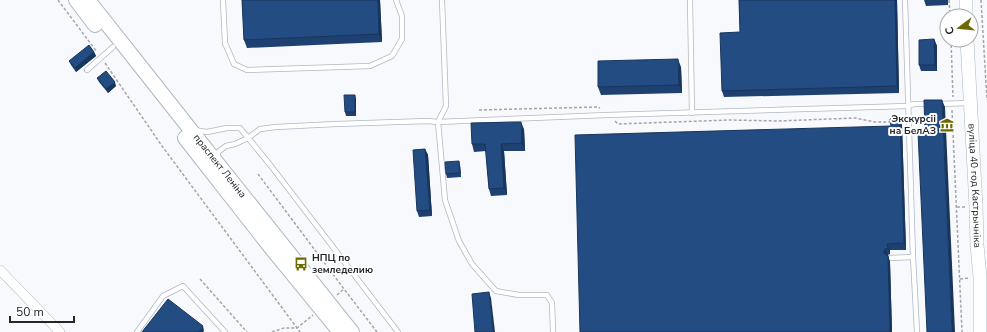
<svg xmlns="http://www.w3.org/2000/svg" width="987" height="332" viewBox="0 0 987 332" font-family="'Nunito Sans',sans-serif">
<rect width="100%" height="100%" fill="#f7f9fc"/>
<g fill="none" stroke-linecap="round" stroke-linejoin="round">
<g stroke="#aeb8c6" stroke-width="6">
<g id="lane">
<polyline points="223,0 225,43 234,64 247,70 370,66 392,56 402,39 402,16 396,0"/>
<polyline points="690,0 692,113"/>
<polyline points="905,0 913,257 917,332"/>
<polyline points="87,70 113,47"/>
<polyline points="938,104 969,103"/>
<polyline points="194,130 207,132 227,128 240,128 271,166 398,332"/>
<polyline points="217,158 218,152 226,146 235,144 248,138 260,129 276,127 336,124 428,121 438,122 446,106 442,0"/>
<polyline points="890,258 913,257"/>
<polyline points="137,332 163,296 183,286 225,332"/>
<polyline points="553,332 552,303 547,295 519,295 496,291 472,264 459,241 445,200 438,122 607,115 908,106 914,104 929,104"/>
</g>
</g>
<g stroke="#aeb8c6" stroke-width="10">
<polyline id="street" points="0,270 60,332"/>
</g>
<g stroke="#aeb8c6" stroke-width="14">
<g id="secondary">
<polyline points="966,0 966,16"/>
<path id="s1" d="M967,40l9,166 1,39 3,32v55"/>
</g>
</g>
<g stroke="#aeb8c6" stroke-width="16">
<g id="primary">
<polyline points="76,0 95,25"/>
<path id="s2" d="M88,0l102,129 162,203"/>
<polyline points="185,138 272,249 340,332"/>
</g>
</g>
<g stroke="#a3a6aa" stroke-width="1.5" stroke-dasharray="3 2" stroke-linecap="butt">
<polyline points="58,0 97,52"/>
<polyline points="949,0 950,16"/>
<polyline points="981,0 987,100"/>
<polyline points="951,40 953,97"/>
<polyline points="105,63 162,146 300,332"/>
<polyline points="479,110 598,107 600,108"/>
<polyline points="952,110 962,332"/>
<polyline points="615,121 618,124 730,120 778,121 855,118 875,122 891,122"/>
<polyline points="915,122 925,122"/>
<polyline points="945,122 953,122"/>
<polyline points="258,174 344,289 377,332"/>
<polyline points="957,207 965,207"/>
<polyline points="200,279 247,332"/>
<polyline points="960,279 970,278"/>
<polyline points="337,295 344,289"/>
<polyline points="272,332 284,328 297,328 313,315"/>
</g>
<use href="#lane" stroke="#fff" stroke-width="4.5"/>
<use href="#street" stroke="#fff" stroke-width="9"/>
<use href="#secondary" stroke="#fff" stroke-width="13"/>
<use href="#primary" stroke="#fff" stroke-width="14"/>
</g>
<g fill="#1e4171">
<polygon points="242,0 380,0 382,42 247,48 244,40"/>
<polygon points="739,0 897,0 899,93 724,97 722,91 740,32"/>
<polygon points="924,0 948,0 948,5 926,6"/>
<polygon points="934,39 937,46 937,71 921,71 919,65"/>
<polygon points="94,52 96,56 76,72 71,65 69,61"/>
<polygon points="681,67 682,93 601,95 598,87"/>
<polygon points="97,78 116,86 108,93 99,82"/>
<polygon points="356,99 356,116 346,116 345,112"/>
<polygon points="902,125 906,250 890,250 890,254 888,255 890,262 892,332 580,332 891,126"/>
<polygon points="524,129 525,151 504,151 507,195 491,196 489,189 486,151 474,152 472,144"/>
<polygon points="425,149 428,155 432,216 419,217 417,211"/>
<polygon points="460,165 461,177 447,178 446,174"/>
</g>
<g fill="#18355c">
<polygon points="378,0 380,0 382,42 379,34"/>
<polygon points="895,0 897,0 899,93 897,86"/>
<polygon points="934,39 937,46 937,71 935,65"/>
<polygon points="94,52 96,56 76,72 75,68"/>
<polygon points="678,59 681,67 682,93 679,85"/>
<polygon points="115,82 116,86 108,93 106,89"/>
<polygon points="355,95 356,99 356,116 355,112"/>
<polygon points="942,100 945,107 955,332 952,332"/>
<polygon points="900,118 902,125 906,250 904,243"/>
<polygon points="521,122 524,129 525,151 522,143"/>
<polygon points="501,144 504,151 507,195 504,188"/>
<polygon points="425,149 428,155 432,216 430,210"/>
<polygon points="459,161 460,165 461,177 460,173"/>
<polygon points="887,244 890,250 890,254 888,248"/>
<polygon points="885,249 888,255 886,258 884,252"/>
<polygon points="888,256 890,262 892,332 890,332"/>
<polygon points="489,292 491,298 495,332 493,332"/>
<polygon points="203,326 204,331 203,332 198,332"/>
</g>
<g fill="#234c83" stroke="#18355c">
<polygon points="242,0 378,0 379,34 244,40"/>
<polygon points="739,0 895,0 897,86 722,91 720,33 740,32"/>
<polygon points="934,39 935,65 919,65 919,40"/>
<polygon points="89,45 94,52 75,68 69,61"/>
<polygon points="678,59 679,85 598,87 598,61"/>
<polygon points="106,71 115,82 106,89 97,78"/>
<polygon points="344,95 355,95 355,112 345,112"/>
<polygon points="924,100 942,100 952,332 927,332 918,132 925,132"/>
<polygon points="900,118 904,243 887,244 888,248 885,249 884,252 885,254 888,256 890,332 580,332 575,135 891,126 890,119"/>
<polygon points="521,122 522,143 501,144 504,188 489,189 485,144 472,144 471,123"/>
<polygon points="425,149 430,210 417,211 413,150"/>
<polygon points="459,161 460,173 446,174 445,162"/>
<polygon points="489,292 493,332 475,332 472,294"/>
<polygon points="168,299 203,326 198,332 142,332"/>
</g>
<defs>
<g id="museum-bare" transform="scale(1.08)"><path d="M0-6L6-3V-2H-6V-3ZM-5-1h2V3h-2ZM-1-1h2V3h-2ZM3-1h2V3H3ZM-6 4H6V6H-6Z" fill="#6d6903" stroke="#fff" stroke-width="2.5" paint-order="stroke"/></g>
<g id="bus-bare" transform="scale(1.08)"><path d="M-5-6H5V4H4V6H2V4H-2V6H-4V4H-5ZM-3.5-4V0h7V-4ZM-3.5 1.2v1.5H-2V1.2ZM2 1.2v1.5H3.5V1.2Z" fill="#6d6903" stroke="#fff" stroke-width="2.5" paint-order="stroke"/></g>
</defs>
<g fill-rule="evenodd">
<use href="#museum-bare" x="947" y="125"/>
<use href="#bus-bare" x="301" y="264"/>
</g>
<g text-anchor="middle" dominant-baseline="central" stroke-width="4" stroke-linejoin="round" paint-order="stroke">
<g font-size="10" font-weight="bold" fill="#22262b" stroke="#fff" text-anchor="end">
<text x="936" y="119">Экскурсіі<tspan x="936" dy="12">на БелАЗ</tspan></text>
<text x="312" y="258" text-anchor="start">НПЦ по<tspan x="312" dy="12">земледелию</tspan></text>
</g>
<g font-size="10" fill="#22262b" stroke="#fff">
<text stroke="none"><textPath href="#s2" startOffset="212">праспект Леніна</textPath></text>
<text stroke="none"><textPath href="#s1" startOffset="146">вуліца 40 год Кастрычніка</textPath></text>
</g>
</g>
<g transform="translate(959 28) rotate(254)"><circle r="19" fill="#ffffff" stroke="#a7a8aa"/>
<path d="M0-3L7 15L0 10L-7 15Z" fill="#6d6903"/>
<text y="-6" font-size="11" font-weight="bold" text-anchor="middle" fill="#22262b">С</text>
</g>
<path d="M10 316v6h64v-6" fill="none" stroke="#22262b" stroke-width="2"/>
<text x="16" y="316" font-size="12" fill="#22262b" stroke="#ffffff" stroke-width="3" paint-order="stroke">50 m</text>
</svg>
